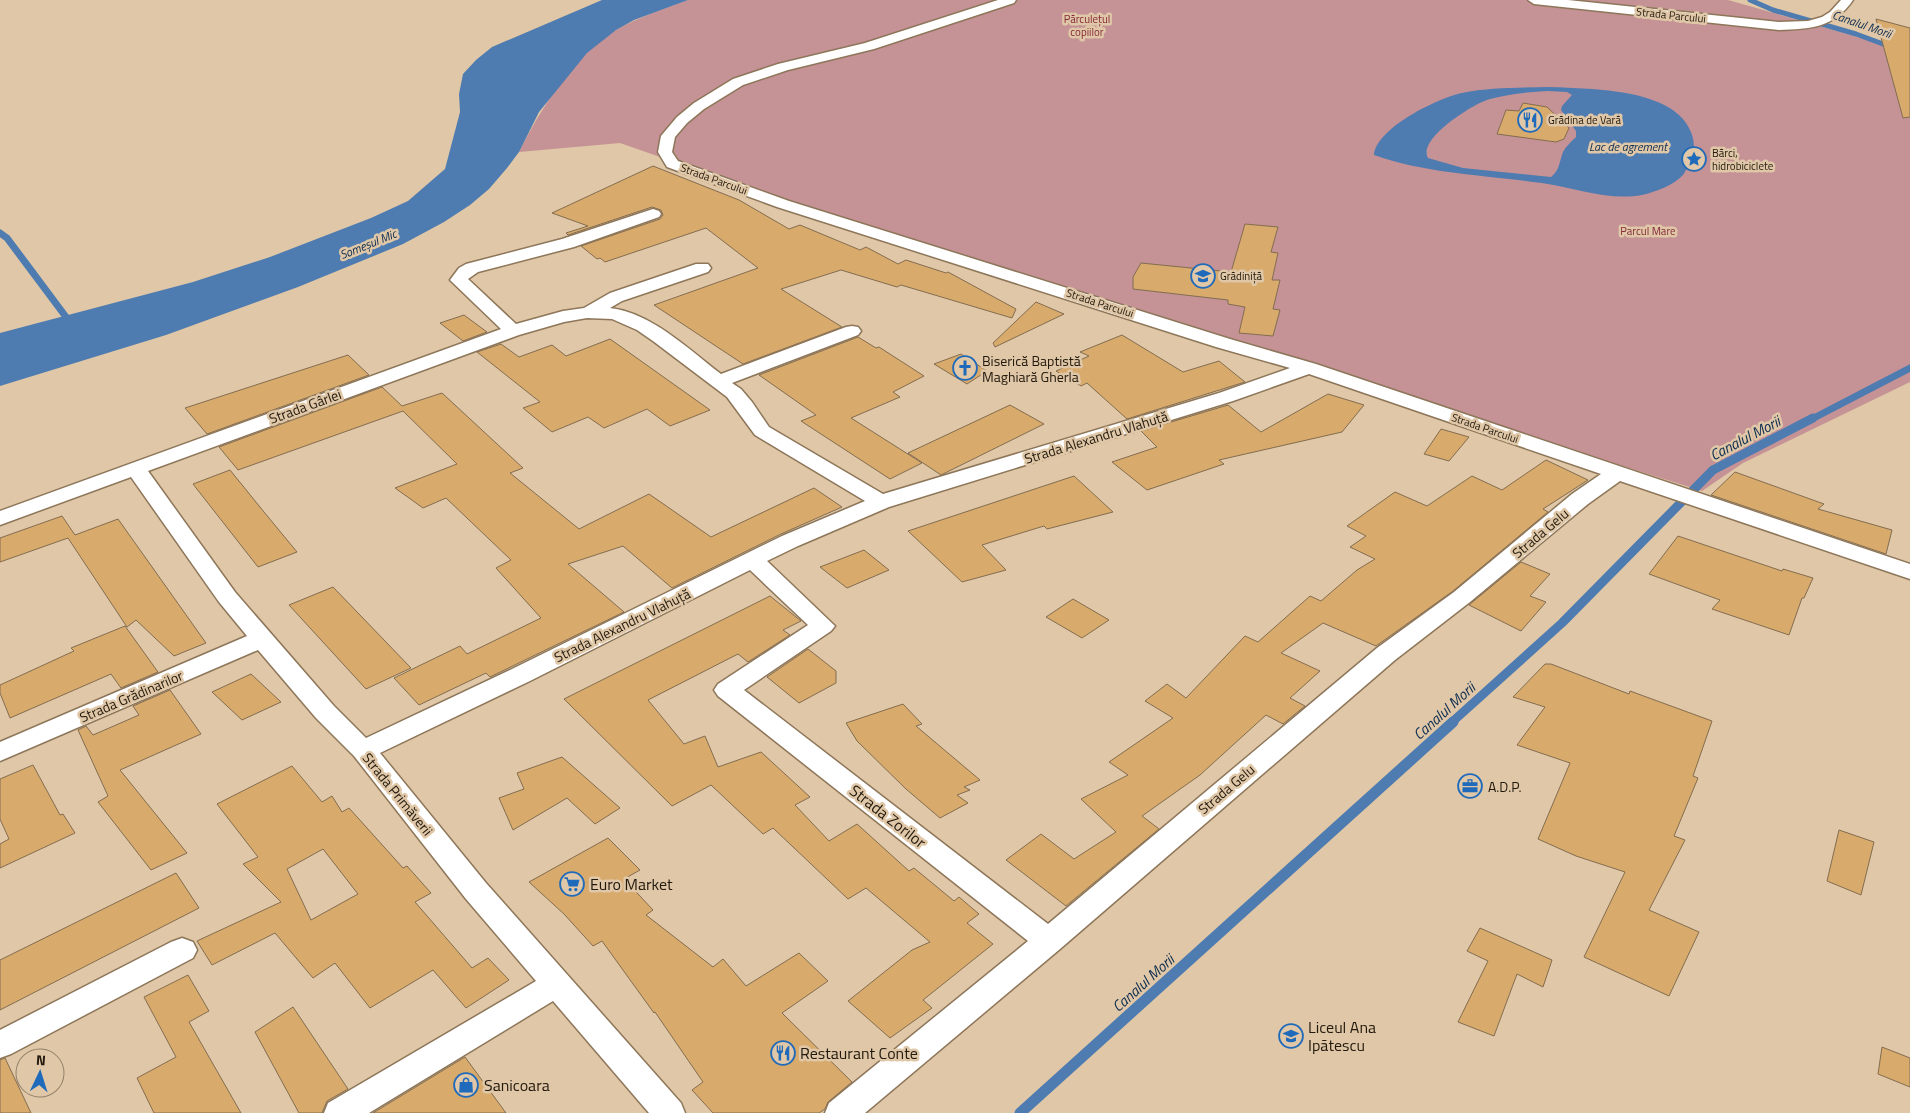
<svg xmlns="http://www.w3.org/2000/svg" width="1910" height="1113" viewBox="0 0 1910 1113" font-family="'Titillium Web',sans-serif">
<rect width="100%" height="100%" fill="#dfc7a7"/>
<path fill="#c59296" d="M688,0h1040l154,44 28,11v327l-167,81 -41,28 -890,-281 -192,-67 -101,9c21,-42 56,-98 97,-122 23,-13 48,-21 72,-30z"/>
<g fill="#4e7bb0" fill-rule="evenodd">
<polygon points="602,0 688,0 634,20 616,30 587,53 539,112 519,152 507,168 489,189 470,205 444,222 403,244 298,287 166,335 0,386 0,333 193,282 270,257 371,218 408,201 445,169 460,112 459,94 463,74 476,60 492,47"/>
<path d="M1551,87c40,2 123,1 140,45 4,11 4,19 -1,29 -2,4 -4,10 -7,14 -9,10 -28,17 -41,20 -34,6 -67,-7 -100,-12 -56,-8 -115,-9 -168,-28 2,-27 64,-57 88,-62 29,-6 59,-5 89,-6zM1548,91l19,1 5,3 -10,11 -1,4 15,21v6c-5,5 -10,9 -13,15 -4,10 -3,18 -12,25l-88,-9 -35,-10c-11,-19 46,-55 62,-59 18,-5 39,-7 58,-8z"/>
</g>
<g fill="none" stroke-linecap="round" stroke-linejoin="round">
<polyline stroke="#4e7bb0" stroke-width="5" points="1750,0 1773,10 1856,34 1910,54"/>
<g stroke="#4e7bb0" stroke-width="7">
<polyline points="0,233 7,238 72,325"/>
<polyline points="1810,420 1910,368"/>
</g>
<polyline stroke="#4e7bb0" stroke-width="9" points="1451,723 1562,623 1713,470 1813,418"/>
<polyline stroke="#4e7bb0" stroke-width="11" points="1020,1113 1453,722"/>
</g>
<g fill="#d8aa6c" stroke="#836d50" fill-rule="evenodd">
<polygon points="1876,19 1910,28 1910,117 1903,118"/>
<polygon points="1523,103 1547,107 1569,128 1564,139 1556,142 1497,134 1506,110 1519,111"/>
<polygon points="653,166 739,200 789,229 800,225 860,250 866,247 898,264 906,260 946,273 948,272 1016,309 1012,318 901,285 897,287 841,270 781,289 842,327 743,364 654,305 758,268 706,228 605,262 600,258 597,259 581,246 660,219 663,215 661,210 652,207 568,235 566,233 588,226 552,213"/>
<polygon points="1245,224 1278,227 1271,252 1278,253 1272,280 1280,280 1273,309 1280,310 1273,336 1239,333 1245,307 1228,304 1228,300 1133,289 1133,277 1141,263 1231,272"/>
<polygon points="1036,302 1064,314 995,347 993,343"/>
<polygon points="464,315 487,332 463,341 440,323"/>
<polygon points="1122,335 1183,372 1219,361 1245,382 1127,419 1087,383 1081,386 1056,371 1089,356 1080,352"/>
<polygon points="858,337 876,348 879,347 924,376 893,392 900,397 851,418 922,463 890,479 801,421 816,415 759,375"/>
<polygon points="610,339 710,410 670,426 647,409 604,428 588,417 552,432 523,408 540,402 477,352 501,344 519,357 552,345 566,356"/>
<polygon points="961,354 987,371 967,384 934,364"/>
<polygon points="348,355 369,375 207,434 185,408"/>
<polygon points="382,387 402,406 442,393 523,468 510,473 579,529 649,494 711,537 814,488 842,507 781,534 672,588 623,546 568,564 624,612 490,677 486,673 419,705 394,678 460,646 467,654 541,618 496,568 511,560 446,498 423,508 395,488 457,464 403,411 238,470 219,447"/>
<polygon points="1328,394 1364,405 1342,432 1219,460 1224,464 1147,490 1112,462 1157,447 1141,431 1228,405 1261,432"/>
<polygon points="1010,405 1044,424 941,475 908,453"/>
<polygon points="1441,429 1469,437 1449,461 1424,454"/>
<polygon points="1546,460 1588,480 1543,509 1548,512 1453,591 1376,646 1323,623 1281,653 1320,671 1290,698 1305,706 1283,724 1266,715 1200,775 1142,816 1159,829 1066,906 1006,860 1041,834 1074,859 1116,832 1081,799 1128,775 1109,762 1173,718 1145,701 1167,684 1186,698 1245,636 1258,642 1310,596 1321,601 1357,570 1375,559 1350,547 1366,536 1347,526 1395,492 1427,506 1472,476 1502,490"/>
<polygon points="230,470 264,512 297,552 258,567 193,484"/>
<polygon points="1735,472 1824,504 1818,509 1892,530 1886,554 1711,495"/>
<polygon points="1074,476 1113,512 1047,529 1044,526 982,545 1006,570 962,582 908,531"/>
<polygon points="62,516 75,535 118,519 206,643 174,656 136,620 127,627 68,538 0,562 0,538"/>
<polygon points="1678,536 1782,571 1783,569 1813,578 1804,598 1802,598 1789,635 1712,609 1720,600 1649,574"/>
<polygon points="864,550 889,570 847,588 820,567"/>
<polygon points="1521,562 1550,574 1530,596 1546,602 1521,631 1469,605"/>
<polygon points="333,587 411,668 366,689 289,605"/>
<polygon points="770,596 801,621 783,630 790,635 748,662 738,654 648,700 684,744 705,736 718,767 761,752 810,797 795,805 829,841 857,824 909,871 914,868 954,901 959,897 979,914 967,923 993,944 923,1000 932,1008 890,1038 848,1001 912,950 930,942 866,888 848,899 773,828 763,834 711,785 672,806 564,699"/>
<polygon points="1073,599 1109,620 1082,638 1046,617"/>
<polygon points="125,626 158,672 121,688 111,674 10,718 0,693 0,685 74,651 71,648"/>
<polygon points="808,649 836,671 836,683 799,703 767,677"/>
<polygon points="1545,664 1551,664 1629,694 1630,691 1712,721 1693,776 1698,778 1674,836 1685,840 1649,910 1699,932 1669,996 1584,957 1625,872 1576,856 1538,839 1570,763 1517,745 1545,707 1513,697"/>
<polygon points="251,674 281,702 242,720 212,692"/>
<polygon points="170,690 201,734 120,770 187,853 151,870 98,802 108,796 78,730 86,726 93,735 139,715 133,706"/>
<polygon points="903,704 922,724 916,726 980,780 964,787 970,790 957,795 968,803 940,818 906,789 857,741 846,723"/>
<polygon points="562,757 620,808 595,824 567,798 513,830 499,798 524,789 517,773"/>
<polygon points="33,765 60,815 63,814 75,833 0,868 0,844 9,839 0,819 0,779"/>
<path d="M292,766l30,36 10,-6 10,16 7,-4 54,60 4,-2 24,27 -16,9 57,66 16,-10 21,22 -43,28 -33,-38 -63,38 -35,-45 -22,15 -38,-45 -63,32 -15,-24 84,-39 -38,-38 15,-7 -41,-53zM323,849l35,45 -47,26 -24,-51z"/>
<polygon points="1839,830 1874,842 1861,895 1827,881"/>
<polygon points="608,838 640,870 624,879 653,910 646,915 713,967 723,959 746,986 799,953 828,981 782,1013 852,1082 828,1102 825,1109 819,1113 713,1113 692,1090 703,1082 655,1012 654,1013 602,941 593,946 564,914 529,882"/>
<polygon points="176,873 199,908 0,1010 0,960"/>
<polygon points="1480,928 1552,960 1543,987 1517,974 1494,1036 1458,1022 1488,961 1467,951"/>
<polygon points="188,975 209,1011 189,1022 241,1113 154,1113 137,1078 176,1057 144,997"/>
<polygon points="293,1007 348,1089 327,1101 322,1113 299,1113 255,1032"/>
<polygon points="1882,1047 1910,1058 1910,1087 1878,1074"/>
<polygon points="465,1057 506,1113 373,1113"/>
<polygon points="5,1058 31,1113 0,1113 0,1060"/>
</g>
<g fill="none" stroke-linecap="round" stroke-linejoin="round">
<g stroke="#8d7659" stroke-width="3">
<g id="minor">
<path d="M998,0h18l-2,3 -140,46 -86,21 -45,15 -39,24 -17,14 -12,14 -3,15 6,9 111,40 441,138 86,25 594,200v15l-290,-98 -32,23 -118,98 -75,58 -335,289 -195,164h-40l4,-10 199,-162 -310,-245 -4,-6 4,-6 90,-59 -58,-55 -220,111 -150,72 106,130 195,220 4,10h-36l-96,-112 -184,112h-45l4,-10 208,-122 -70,-82 -112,-143 -38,-38 -58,-68 -258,111v-19l247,-106 -28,-34 -88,-125 -131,48v-14l501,-182 -51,-49 9,-12 7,-4 96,-25 91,-30 6,2 2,3 -2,3 -85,30 -96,25 -10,7 48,45 47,-13 21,-3 26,-15 86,-29h12l3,4 -3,4 -86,29 -12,7c42,5 78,41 111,66l125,-47 6,-1 6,1 3,4 -3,4 -126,48 9,6 11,13 17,25 114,67 336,-101 71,-25 -74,-21 -439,-140 -110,-40 -9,-15 3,-16 16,-19 17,-14 39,-24 45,-15 87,-21zM587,318l25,1 25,11 16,11 74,56 28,38 110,66 -83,35 -270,133 -146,69 -32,-32 -99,-114 -87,-121 371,-136 45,-13zM1309,374l292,100 -29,20 -118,98 -77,56 -329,276 -304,-234 87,-59 4,-5 -68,-65 31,-15 91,-39 344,-106z"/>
<path d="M1528,0h40l211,22 29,-1 14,-4 8,-5 11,-12h12c-19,28 -43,29 -74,30l-245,-26z"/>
<polygon points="182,938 193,942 197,950 193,958 11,1054 0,1058 0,1030 171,942"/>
</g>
</g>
<use href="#minor" fill="#fff" fill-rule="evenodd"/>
</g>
<defs>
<g id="restaurant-ring" transform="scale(1.25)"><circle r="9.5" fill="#dfc7a7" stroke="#1f6aba" stroke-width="1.5"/><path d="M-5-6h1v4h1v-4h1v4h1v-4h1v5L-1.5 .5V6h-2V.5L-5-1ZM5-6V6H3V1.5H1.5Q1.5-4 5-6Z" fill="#1f6aba"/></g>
<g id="sight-ring" transform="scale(1.25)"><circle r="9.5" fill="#dfc7a7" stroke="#1f6aba" stroke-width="1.5"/><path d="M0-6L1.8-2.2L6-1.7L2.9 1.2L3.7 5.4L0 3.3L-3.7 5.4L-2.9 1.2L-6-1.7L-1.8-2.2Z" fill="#1f6aba"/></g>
<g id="school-ring" transform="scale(1.25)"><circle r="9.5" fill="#dfc7a7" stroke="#1f6aba" stroke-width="1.5"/><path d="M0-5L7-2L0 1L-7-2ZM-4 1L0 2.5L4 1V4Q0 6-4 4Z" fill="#1f6aba"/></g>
<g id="church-ring" transform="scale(1.25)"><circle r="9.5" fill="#dfc7a7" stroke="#1f6aba" stroke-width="1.5"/><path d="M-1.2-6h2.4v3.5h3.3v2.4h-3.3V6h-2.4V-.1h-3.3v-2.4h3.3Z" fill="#1f6aba"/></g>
<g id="office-ring" transform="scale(1.25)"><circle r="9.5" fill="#dfc7a7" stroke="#1f6aba" stroke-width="1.5"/><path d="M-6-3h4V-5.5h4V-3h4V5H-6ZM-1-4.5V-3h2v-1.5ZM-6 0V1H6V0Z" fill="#1f6aba"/></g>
<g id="supermarket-ring" transform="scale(1.25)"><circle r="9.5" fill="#dfc7a7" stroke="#1f6aba" stroke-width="1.5"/><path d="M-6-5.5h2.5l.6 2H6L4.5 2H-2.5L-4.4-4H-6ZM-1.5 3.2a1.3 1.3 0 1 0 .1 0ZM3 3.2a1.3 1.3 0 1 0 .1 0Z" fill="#1f6aba"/></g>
<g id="shop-ring" transform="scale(1.25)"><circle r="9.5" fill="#dfc7a7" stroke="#1f6aba" stroke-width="1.5"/><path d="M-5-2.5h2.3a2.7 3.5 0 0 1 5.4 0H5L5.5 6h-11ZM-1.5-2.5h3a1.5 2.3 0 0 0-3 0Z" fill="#1f6aba"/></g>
</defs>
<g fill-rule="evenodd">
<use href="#restaurant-ring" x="1530" y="120"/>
<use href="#sight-ring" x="1694" y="159"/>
<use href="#school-ring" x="1203" y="276"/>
<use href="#church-ring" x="965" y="368"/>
<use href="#office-ring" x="1470" y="786"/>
<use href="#supermarket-ring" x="572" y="884"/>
<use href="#school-ring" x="1291" y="1036"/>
<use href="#restaurant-ring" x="783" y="1053"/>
<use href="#shop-ring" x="466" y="1085"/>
</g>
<g text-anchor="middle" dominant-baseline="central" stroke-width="5" stroke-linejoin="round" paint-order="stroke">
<g font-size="11" fill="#22190d" stroke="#dfc7a7">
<text transform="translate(1671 15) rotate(6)">Strada Parcului</text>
<text transform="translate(714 179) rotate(20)">Strada Parcului</text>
<text transform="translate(1100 303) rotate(18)">Strada Parcului</text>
<text transform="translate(1485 428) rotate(19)">Strada Parcului</text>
</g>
<g font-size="11" fill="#852839" stroke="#dfc7a7">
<text x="1087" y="19">Părculețul<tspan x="1087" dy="13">copiilor</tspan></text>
<text x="1648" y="231">Parcul Mare</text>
</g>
<g font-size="11" fill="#22190d" stroke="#dfc7a7" text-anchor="start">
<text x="1548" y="120">Grădina de Vară</text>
<text x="1712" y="153">Bărci,<tspan x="1712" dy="13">hidrobiciclete</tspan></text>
<text x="1220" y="276">Grădiniță</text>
</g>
<g font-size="12" font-style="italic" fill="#0a2b4f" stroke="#dfc7a7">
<text transform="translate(1862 24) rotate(19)">Canalul Morii</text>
<text x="1628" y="146">Lac de agrement</text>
<text transform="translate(368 244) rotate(-22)">Someșul Mic</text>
</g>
<g font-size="14" fill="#22190d" stroke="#dfc7a7" text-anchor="start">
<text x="982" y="360">Biserică Baptistă<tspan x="982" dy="16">Maghiară Gherla</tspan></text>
<text x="1488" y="786">A.D.P.</text>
</g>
<g font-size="14" fill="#22190d" stroke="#dfc7a7">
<text transform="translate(305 406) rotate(-20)">Strada Gârlei</text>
<text transform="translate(1096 437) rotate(-17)">Strada Alexandru Vlahuță</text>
<text transform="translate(1540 533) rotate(-40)">Strada Gelu</text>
<text transform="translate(622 625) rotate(-26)">Strada Alexandru Vlahuță</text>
<text transform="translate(131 696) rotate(-23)">Strada Grădinarilor</text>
<text transform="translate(1226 789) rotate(-40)">Strada Gelu</text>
<text transform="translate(398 794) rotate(51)">Strada Primăverii</text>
</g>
<g font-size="15" font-style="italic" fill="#0a2b4f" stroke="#dfc7a7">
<text transform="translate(1745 438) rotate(-28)">Canalul Morii</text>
<text transform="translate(1444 711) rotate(-42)">Canalul Morii</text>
<text transform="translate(1143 983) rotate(-42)">Canalul Morii</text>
</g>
<g font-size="16" fill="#22190d" stroke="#dfc7a7">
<text transform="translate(888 816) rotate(38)">Strada Zorilor</text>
</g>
<g font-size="16" fill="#22190d" stroke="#dfc7a7" text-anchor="start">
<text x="590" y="884">Euro Market</text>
<text x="1308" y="1027">Liceul Ana<tspan x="1308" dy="18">Ipătescu</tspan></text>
<text x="800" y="1053">Restaurant Conte</text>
<text x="484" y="1085">Sanicoara</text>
</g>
</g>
<g transform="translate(40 1073) rotate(4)"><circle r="24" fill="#dfc7a7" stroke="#938169"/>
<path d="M0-4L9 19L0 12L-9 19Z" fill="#1f6aba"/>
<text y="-8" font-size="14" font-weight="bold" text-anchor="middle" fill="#22190d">N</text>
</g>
</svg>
